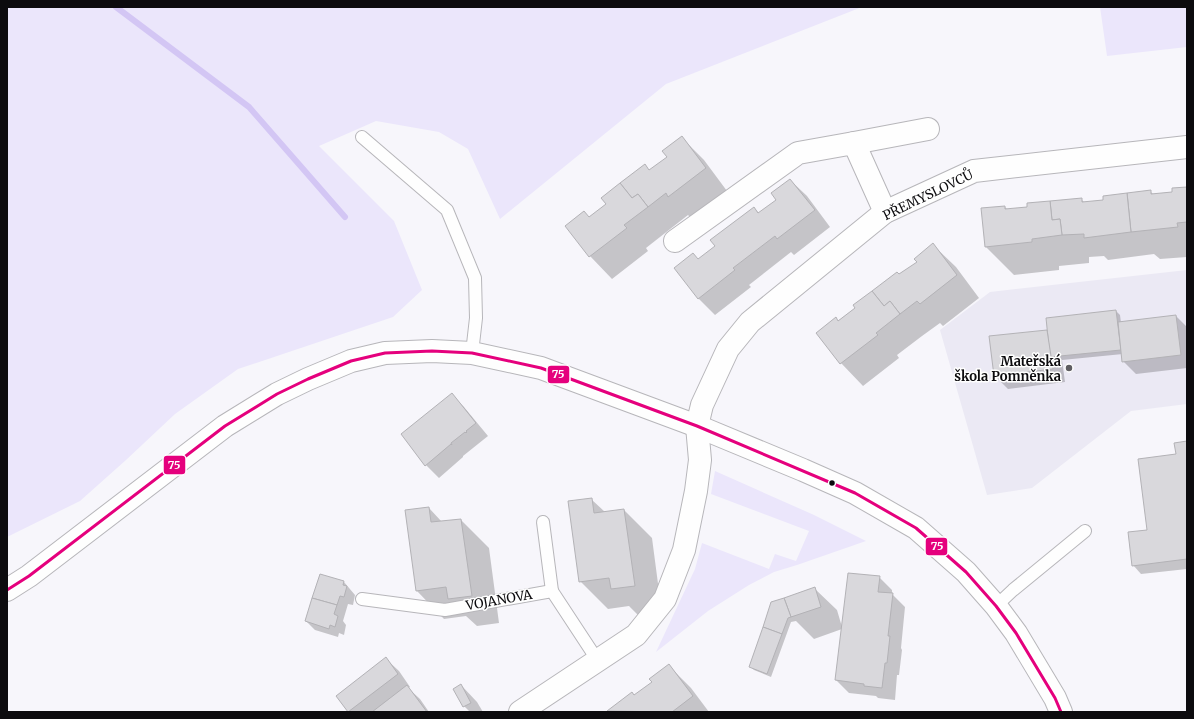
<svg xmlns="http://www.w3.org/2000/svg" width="1194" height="719" viewBox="0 0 1194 719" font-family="Merriweather,serif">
<rect width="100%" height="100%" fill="#f7f6fb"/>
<polygon fill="#ebe9f4" points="1187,270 1187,404 1131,411 1032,488 987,495 940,330 990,292"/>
<g fill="#ebe6fb">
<polygon points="7,7 862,7 666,84 500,219 468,149 439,132 376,121 319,146 394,221 422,290 393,317 238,369 175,414 126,460 80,501 7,537"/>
<polygon points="1100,7 1187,7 1187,47 1107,56"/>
<polygon points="715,471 814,515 866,541 797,565 774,572 749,585 708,611 656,652 695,569 702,543 769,569 775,554 796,561 809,531 711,494"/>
</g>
<g fill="#0003">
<polygon points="681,137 704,160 727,191 691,218 688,215 646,248 648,251 612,279 590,256 590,218 607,204 645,166 650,171 668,158"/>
<polygon points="790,180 807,196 830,227 794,255 791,252 749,285 751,287 715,315 699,299 675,268 698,260 716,246 754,208 759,213 777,200"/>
<polygon points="1187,188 1187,257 1160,259 1154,254 1108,260 1104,256 1089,257 1089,263 1059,266 1059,270 1014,275 986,247 982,209 1005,207 1008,210 1081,199 1085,203 1104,201 1150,191 1154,195 1174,193"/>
<polygon points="933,245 956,267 979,298 943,326 940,323 922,336 897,355 899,358 863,386 841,363 838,321 918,262"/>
<polygon points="1116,311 1120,315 1121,323 1176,316 1187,327 1187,368 1136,374 1123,361 1123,354 1062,360 1065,382 1008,389 995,376 1047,331 1049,332"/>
<polygon points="451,394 464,407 488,436 463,456 463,457 439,478 426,465"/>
<polygon points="1187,442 1187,569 1141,574 1133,565 1177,455"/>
<polygon points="591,499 605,512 624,510 652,538 662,614 640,617 629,606 608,609 580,581"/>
<polygon points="429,508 442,522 461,520 489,548 499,623 477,626 466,616 444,619 417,591"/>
<polygon points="320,575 344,582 355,595 353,605 348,604 343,621 346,625 344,635 339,633 338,637 315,630 306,621"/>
<polygon points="879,577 892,590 892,594 905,607 901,648 902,650 899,675 897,675 895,700 878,698 876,696 849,693 836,680 842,629 814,639 796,621 791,622 771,677 754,670 750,666 772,603 814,588 837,610 842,627"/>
<polygon points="386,659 399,671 410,687 408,688 420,699 429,712 349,712 337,696"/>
<polygon points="669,666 691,688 709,712 608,712 632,693 635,696 653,682"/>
<polygon points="461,685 477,702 483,712 470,712 464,706"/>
</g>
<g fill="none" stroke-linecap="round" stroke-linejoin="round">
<polyline stroke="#d3c6f4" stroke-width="6" points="116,7 249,107 345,217"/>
</g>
<g fill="#d9d8dc" stroke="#b3b2b6">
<polygon points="682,136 706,168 668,197 666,193 648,207 638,194 632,198 620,183 645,164 649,170 667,157 662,151"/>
<polygon points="790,179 815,210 777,239 775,236 733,268 735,270 698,299 674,268 693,253 698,259 715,246 710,240 754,207 758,213 776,200 771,193"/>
<polygon points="620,183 632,198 638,194 648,207 624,225 627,228 589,257 565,226 584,211 589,217 606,204 601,198"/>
<polygon points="1187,187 1187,222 1177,223 1178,227 1131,232 1127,193 1151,190 1151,194 1172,192 1172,188"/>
<polygon points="1127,193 1131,232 1084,238 1084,234 1062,235 1060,219 1052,220 1050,201 1082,198 1082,202 1103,200 1103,196"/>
<polygon points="1050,201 1052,220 1060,219 1062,235 1032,239 1032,242 985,247 981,208 1005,206 1005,209 1027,207 1027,203"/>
<polygon points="933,243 957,275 920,304 917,301 900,314 890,301 884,306 872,291 897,272 899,274 917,262 914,259"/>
<polygon points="872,291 884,306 890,301 900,314 876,333 878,335 840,364 816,333 836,317 838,321 855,308 853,305"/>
<polygon points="1116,310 1121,350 1050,357 1046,318"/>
<polygon points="1176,315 1181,355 1122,362 1118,322"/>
<polygon points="1047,330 1053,369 994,376 989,336"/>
<polygon points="452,393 476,423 466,431 467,432 466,433 465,432 451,443 452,445 451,444 425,466 401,434"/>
<polygon points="1187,441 1187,559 1132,566 1128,532 1147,530 1138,459 1176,454 1174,443"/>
<polygon points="592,498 594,513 624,509 635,586 611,589 609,578 579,582 568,501"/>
<polygon points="429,507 431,522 461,519 472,596 448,599 446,587 416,591 405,510"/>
<polygon points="848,573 880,576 878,592 893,593 888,636 890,636 887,663 885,663 882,688 864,686 864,684 835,680"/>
<polygon points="320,574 344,581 343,585 347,586 344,597 340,596 337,605 312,598"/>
<polygon points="815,587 821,607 791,617 784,598"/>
<polygon points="312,598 337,605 334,614 338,616 335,627 330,625 329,629 305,621"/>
<polygon points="784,598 791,617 788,618 782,634 763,627 771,602"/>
<polygon points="763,627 782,634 767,674 749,667"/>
<polygon points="386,657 398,674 348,712 336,696"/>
<polygon points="669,664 693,696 672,712 607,711 632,692 634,695 652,682 649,679"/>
<polygon points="461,684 471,703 463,707 453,689"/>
<polygon points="407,685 427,712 372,712"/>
</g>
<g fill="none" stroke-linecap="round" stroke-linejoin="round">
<g stroke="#b7b6ba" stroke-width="14">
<g id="service">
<polyline points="362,137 447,210 475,278 476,318 472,353"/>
<polyline points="543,522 552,591"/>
<polyline points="362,599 445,610 552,591 598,661"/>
<polyline points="996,606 1013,590 1085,531"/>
</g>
</g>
<g stroke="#b7b6ba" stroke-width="24">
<g id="minor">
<polyline points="854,143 928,129"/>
<polyline points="675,241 798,153 854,143 885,212"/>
<polyline points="520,712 636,635 665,599 684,550 696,491 700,460 697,426 702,405 728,349 750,322 885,212 974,171 1187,147"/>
</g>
</g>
<g stroke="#b7b6ba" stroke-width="24">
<polyline id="tertiary" points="7,590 29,576 225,426 277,394 308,379 351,361 385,353 432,351 472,353 541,368 697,426 803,470 855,493 916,528 966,572 996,606 1016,633 1055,698 1061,712"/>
</g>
<use href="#service" stroke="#fefefe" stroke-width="12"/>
<use href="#minor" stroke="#fefefe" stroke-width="22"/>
<use href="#tertiary" stroke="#fefefe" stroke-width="22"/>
<g stroke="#fff" stroke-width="6">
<polyline id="bus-1" points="7,590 29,576 225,426 277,394 308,379 351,361 385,353 432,351 472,353 541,368 697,426 855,493 916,528 966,572 996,606 1016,633 1055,698 1061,712"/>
</g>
<use href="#bus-1" stroke="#e5007d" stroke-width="3"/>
</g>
<circle fill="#5e5d61" stroke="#fff" stroke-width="1.5" cx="1069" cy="368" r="4"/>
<circle fill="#0c0b0e" stroke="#fff" stroke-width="1.5" cx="832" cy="483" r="3.5"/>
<g text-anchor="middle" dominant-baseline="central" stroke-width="3" stroke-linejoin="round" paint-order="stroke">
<g font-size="13" fill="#0c0b0e" stroke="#fff">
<text transform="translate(928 195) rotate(-26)">PŘEMYSLOVCŮ</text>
<text transform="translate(499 600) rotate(-10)">VOJANOVA</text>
</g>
<g font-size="13" font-weight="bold" fill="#0c0b0e" stroke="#fff" text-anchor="end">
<text x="1061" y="361">Mateřská<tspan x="1061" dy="15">škola Pomněnka</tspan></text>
</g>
</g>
<g stroke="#fff" stroke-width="1.5">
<rect x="547" y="365" width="23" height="19" rx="4" fill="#e5007d"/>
<rect x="163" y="455" width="23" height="20" rx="4" fill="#e5007d"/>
<rect x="925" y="537" width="23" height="19" rx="4" fill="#e5007d"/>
</g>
<g font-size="11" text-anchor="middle" font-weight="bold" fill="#fff">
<text x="558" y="378">75</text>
<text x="174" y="469">75</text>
<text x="937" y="550">75</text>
</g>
<rect width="1194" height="719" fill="none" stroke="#0c0b0e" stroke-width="16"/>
</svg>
